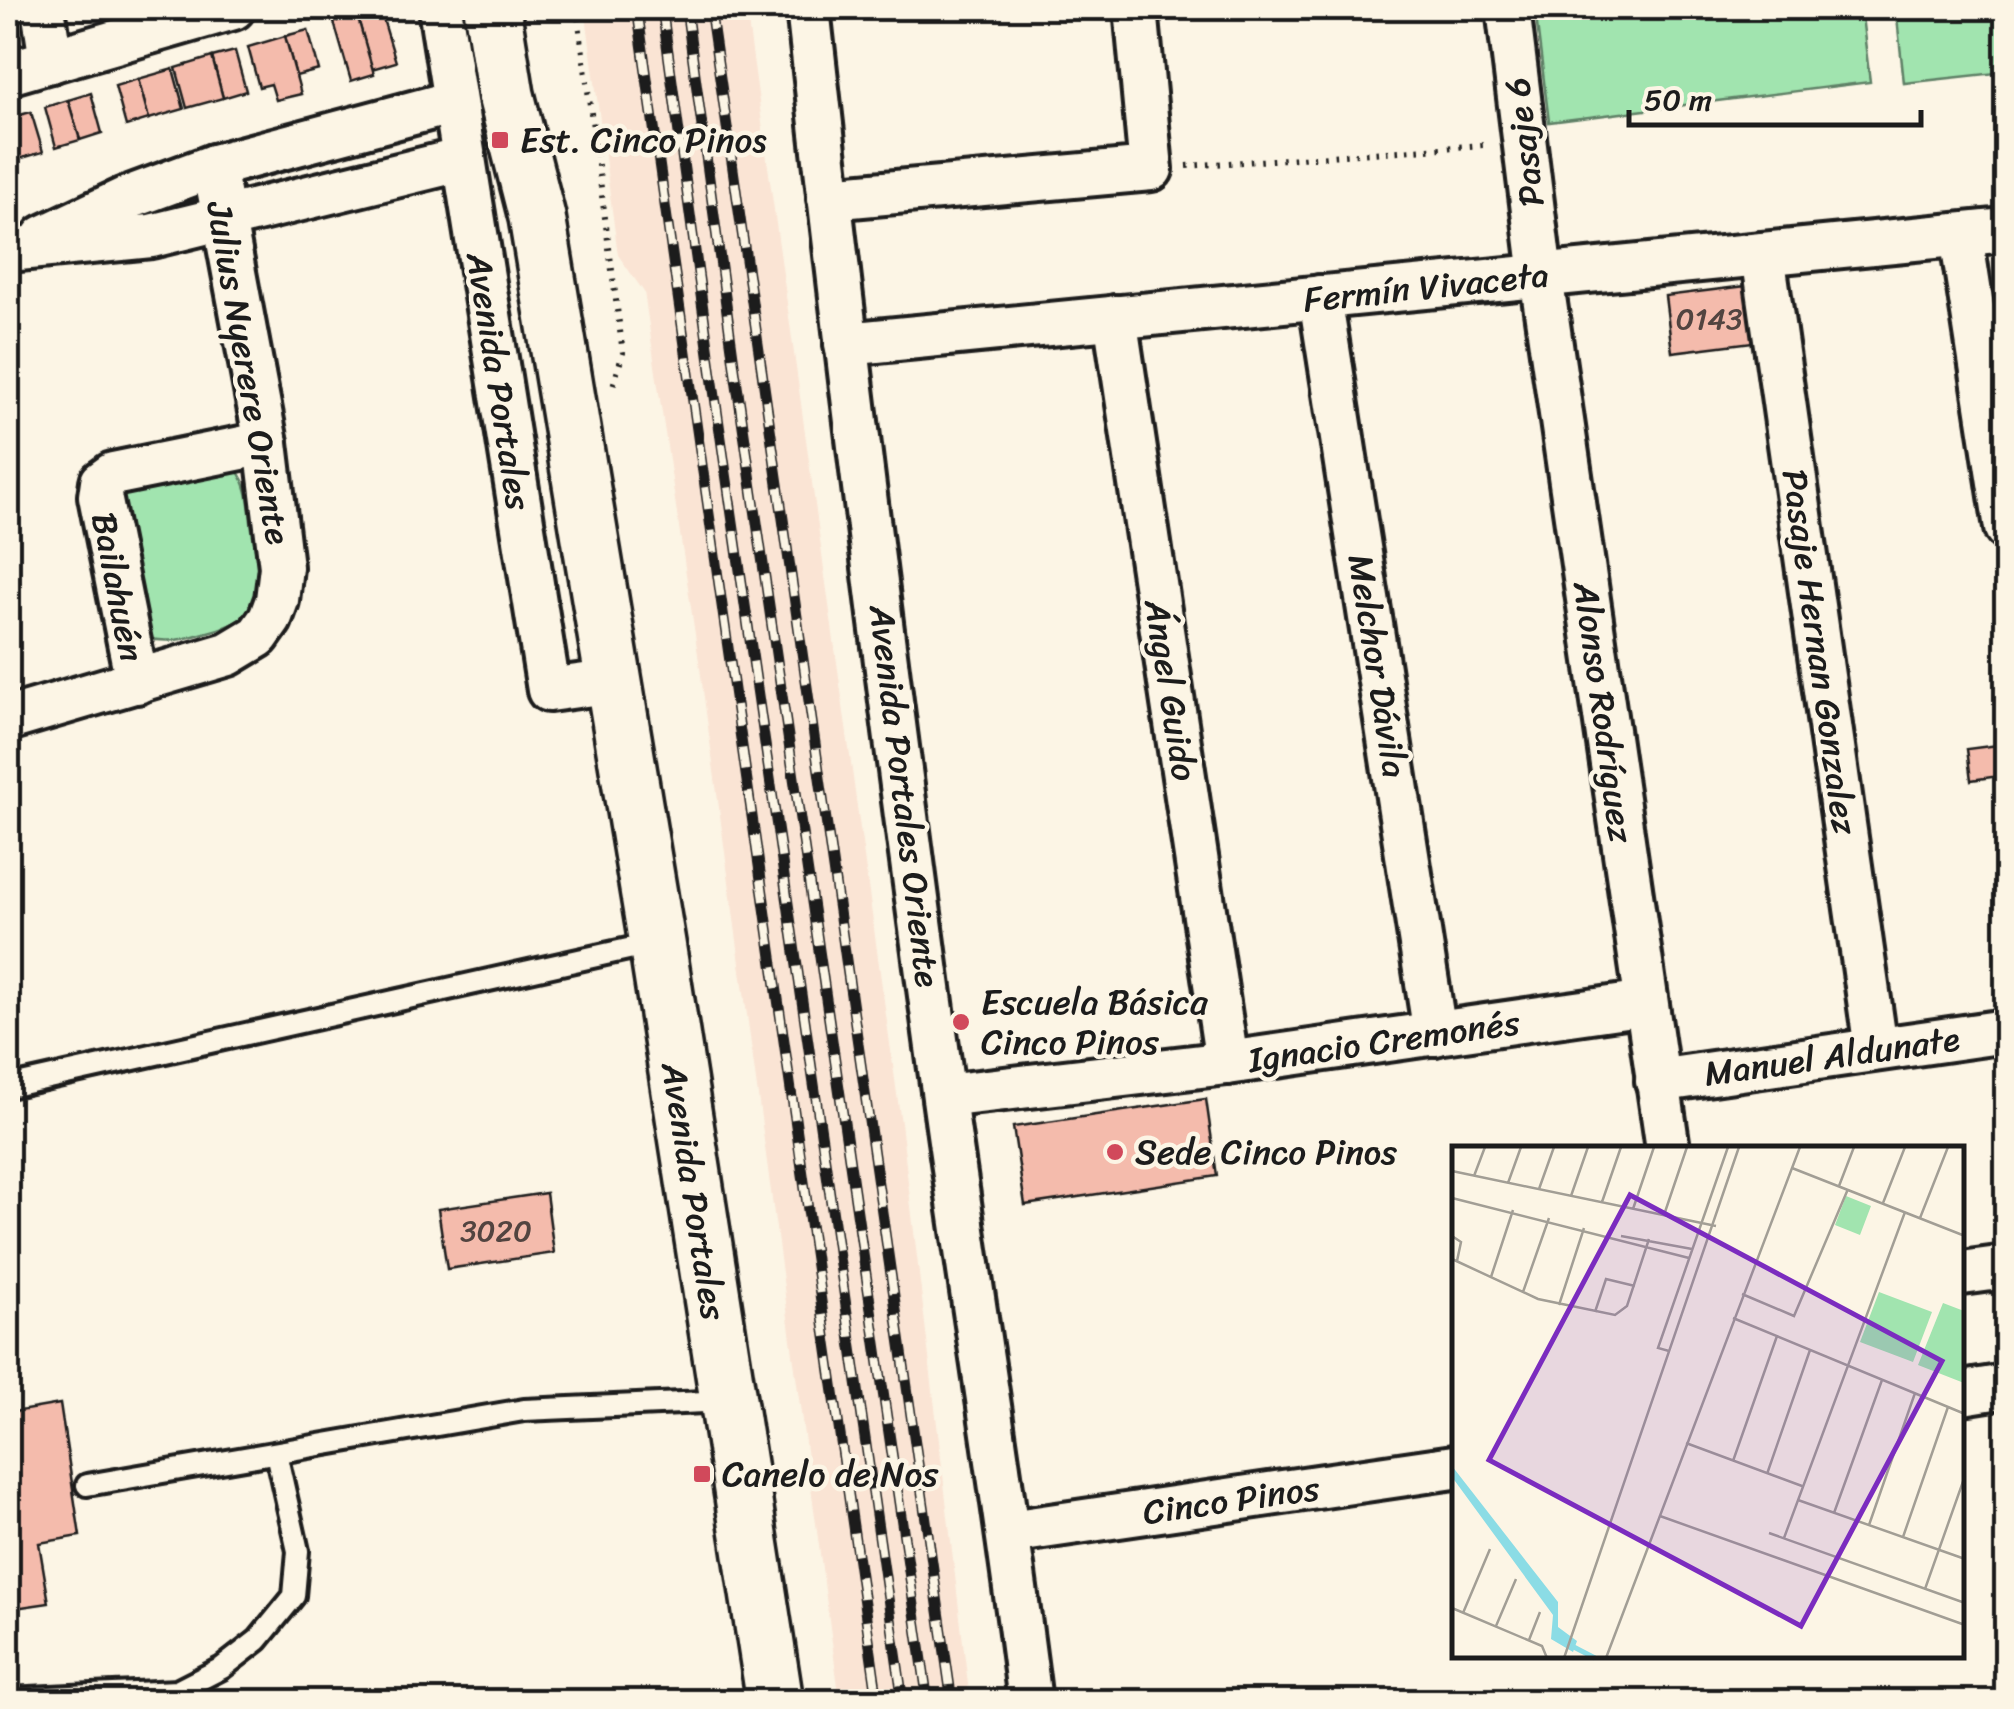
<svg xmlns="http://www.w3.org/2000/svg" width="2014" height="1709" viewBox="0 0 2014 1709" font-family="Sriracha,sans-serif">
<rect width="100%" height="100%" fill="#fcf5e5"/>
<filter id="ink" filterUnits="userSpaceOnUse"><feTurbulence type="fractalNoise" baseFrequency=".01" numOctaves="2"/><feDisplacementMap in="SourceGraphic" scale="20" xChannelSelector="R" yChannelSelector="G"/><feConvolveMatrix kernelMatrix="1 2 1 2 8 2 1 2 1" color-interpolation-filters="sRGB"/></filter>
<g filter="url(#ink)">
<polygon fill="#fae4d4" points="585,8 746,8 901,1123 970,1701 840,1701 700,668 644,292 618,255"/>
<g fill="#a1e4af" stroke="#5e8066" stroke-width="2.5">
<polygon points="1535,8 1861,8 1870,82 1549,122"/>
<polygon points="1896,8 2006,8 2006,72 1904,83"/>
<path d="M236,470c14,15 13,40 16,59 8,54 21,87 -44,103 -22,6 -38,12 -61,6l-26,-138 9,-10z"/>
</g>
<g fill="#f4bbac" stroke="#1c1c1c" stroke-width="2.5">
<polygon points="8,8 22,8 25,23 8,26"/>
<polygon points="380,9 396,62 372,69 357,15"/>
<polygon points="357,15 374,74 351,81 334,22"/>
<polygon points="308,30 319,70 296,76 285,36"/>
<polygon points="285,36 301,94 276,100 271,84 259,87 248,47"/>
<polygon points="235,51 246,91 223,98 212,57"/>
<polygon points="212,57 223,98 187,108 176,68"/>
<polygon points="173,69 184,109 149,119 138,79"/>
<polygon points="138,79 149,119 126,126 115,86"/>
<polygon points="91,93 102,133 80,140 68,100"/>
<polygon points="68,100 80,140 56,147 45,107"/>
<polygon points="31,112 43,152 8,162 8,118"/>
<polygon points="1746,286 1753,342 1672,352 1665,296"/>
<polygon points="2006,744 2006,775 1971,780 1967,749"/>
<polygon points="1206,1099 1217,1176 1025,1205 1013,1127"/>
<polygon points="546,1193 554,1253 447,1269 438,1209"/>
<polygon points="60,1404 80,1536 39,1543 49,1603 8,1609 8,1413"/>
</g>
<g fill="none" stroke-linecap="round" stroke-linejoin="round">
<g stroke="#1c1c1c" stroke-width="28">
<g id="service">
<polyline points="8,1087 655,943"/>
<polyline points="87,1485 524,1410 727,1401"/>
<polyline points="8,1699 177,1691 222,1668 258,1640 294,1596 298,1551 276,1453"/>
</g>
</g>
<g stroke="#1c1c1c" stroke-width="50">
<g id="minor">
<polyline points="43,8 51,61"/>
<polyline points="440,8 549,690 614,681"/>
<path d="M808,8c40,364 86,727 136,1090 28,201 61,402 86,604"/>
<polyline points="1508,8 1541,276 1668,1149"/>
<polyline points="8,73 233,8"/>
<polyline points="829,198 1151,169 1136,8"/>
<polyline points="1961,235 2006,528"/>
<polyline points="44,237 125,199 214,166 454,102"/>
<polyline points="8,250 151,236 464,159"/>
<polyline points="1763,254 1876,1049"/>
<polyline points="1320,297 1435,1034"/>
<polyline points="1115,317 1227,1063"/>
<polyline points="846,344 2006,230"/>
<polyline points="137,682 100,496 102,482 113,474 266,443"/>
<polyline points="8,719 228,654 258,636 270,619 277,600 281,567 266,443 214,166"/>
<polyline points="1657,1081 2006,1031"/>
<polyline points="944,1096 1227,1063 1646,1003"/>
<polyline points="1962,1273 2006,1267"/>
<polyline points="1962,1393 2006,1386"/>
<polyline points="1009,1532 1454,1467"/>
</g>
</g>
<g stroke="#1c1c1c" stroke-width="62">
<polyline id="secondary" points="492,8 506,95 537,217 657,943 775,1702"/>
</g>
<g stroke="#1c1c1c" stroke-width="6" stroke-dasharray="2.5 8" stroke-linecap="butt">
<polyline points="577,8 623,353 613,386"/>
<polyline points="1187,166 1484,145"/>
</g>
<use href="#service" stroke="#fcf5e5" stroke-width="20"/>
<use href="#minor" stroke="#fcf5e5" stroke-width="42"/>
<use href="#secondary" stroke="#fcf5e5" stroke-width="55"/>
<g stroke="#1c1c1c" stroke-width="11">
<g id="rail">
<polyline points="637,8 878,1702"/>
<polyline points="662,8 712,376 903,1702"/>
<polyline points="686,8 735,371 928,1702"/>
<polyline points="710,8 952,1702"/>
</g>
</g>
<use href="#rail" stroke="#fcf5e5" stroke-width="8" stroke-dasharray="22" stroke-linecap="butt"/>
</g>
</g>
<g fill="#d1495b" stroke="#fcf5e5" stroke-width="4">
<rect x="490" y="130" width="20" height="20" rx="5"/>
<circle cx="961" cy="1022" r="10"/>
<circle cx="1115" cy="1152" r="10"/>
<rect x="692" y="1464" width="20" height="20" rx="5"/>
</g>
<g text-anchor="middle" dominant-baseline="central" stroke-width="9" stroke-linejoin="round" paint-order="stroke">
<g font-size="30" fill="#524440">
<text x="1709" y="319">0143</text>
<text x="496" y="1231">3020</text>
</g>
<g font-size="35" fill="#1c1c1c" stroke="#fcf5e5" text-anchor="start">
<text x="520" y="140">Est. Cinco Pinos</text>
<text x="981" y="1002">Escuela Básica<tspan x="981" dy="40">Cinco Pinos</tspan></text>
<text x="1135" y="1152">Sede Cinco Pinos</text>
<text x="722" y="1474">Canelo de Nos</text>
</g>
<g font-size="35" fill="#1c1c1c" stroke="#fcf5e5">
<text transform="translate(1524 142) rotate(-97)">Pasaje 6</text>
<text transform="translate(1426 287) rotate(-6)">Fermín Vivaceta</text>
<text transform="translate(249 373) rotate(80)">Julius Nyerere Oriente</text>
<text transform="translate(499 381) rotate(81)">Avenida Portales</text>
<text transform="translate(118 587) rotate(79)">Bailahuén</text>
<text transform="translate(1820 652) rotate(82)">Pasaje Hernan Gonzalez</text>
<text transform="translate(1378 666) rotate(81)">Melchor Dávila</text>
<text transform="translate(1171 690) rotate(81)">Ángel Guido</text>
<text transform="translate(1604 712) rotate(82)">Alonso Rodríguez</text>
<text transform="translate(905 796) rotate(83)">Avenida Portales Oriente</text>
<text transform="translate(1384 1041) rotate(-8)">Ignacio Cremonés</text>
<text transform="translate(1832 1056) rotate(-8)">Manuel Aldunate</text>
<text transform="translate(694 1191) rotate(81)">Avenida Portales</text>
<text transform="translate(1231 1500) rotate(-8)">Cinco Pinos</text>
</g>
</g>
<g transform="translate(1452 1146)">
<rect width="512" height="512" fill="#fcf5e5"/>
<path d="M394,50l25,10 -11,29 -25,-10zM427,146l53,20 -19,50 -53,-20zM491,157l21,8v72l-46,-18z" fill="#a1e4af"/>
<path d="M0,320l106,136v25l19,14 -4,11 -22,-13 2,-24 -101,-138z" fill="#8bdce5"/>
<path fill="none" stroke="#8bdce5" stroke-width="5" d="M116,498l27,14"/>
<path fill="none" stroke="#a29e95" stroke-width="2.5" d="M340,22l173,68M0,25l264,55M22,30l11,-29M56,37l13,-36M387,40l15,-39M87,43l15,-42M119,50l17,-49M0,52l237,60M150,56l19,-55M431,57l22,-56M181,63l21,-62M212,69l23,-68M468,72l28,-71M0,90l9,6 -4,19M169,90l71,13M0,113l86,40 77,16 12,-9 22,-67M39,131l22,-67M71,146l26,-74M290,148l52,22 54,-127M107,159l25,-77M143,166l11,-33 29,7M281,172l232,96M217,205l-11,-3 70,-201M234,297l116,43M281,315l44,-125M315,328l43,-124M346,354l167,59M382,367l48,-133M208,370l305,109M417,379l46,-132M317,387l196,70M451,391l45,-130M332,392l121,-326M473,443l40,-113M0,462l90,38 5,12M11,467l27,-64M44,480l20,-47M77,494l11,-28M112,512l175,-511M154,512l194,-511"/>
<path fill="#7b2cbf" fill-opacity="0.15" stroke="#7b2cbf" stroke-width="5" d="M178,49l312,166 -141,265 -312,-166z"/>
<rect width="512" height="512" fill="none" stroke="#1c1c1c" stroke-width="5"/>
</g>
<rect width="2014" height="1709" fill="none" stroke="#fcf5e5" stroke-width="40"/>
<rect x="20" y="20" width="1974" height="1669" fill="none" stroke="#1c1c1c" stroke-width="4" filter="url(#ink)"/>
<path d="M1629 110v15h292v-15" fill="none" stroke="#1c1c1c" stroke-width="5"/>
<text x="1644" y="110" font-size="30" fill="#1c1c1c" stroke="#fcf5e5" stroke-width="8" paint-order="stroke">50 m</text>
</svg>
